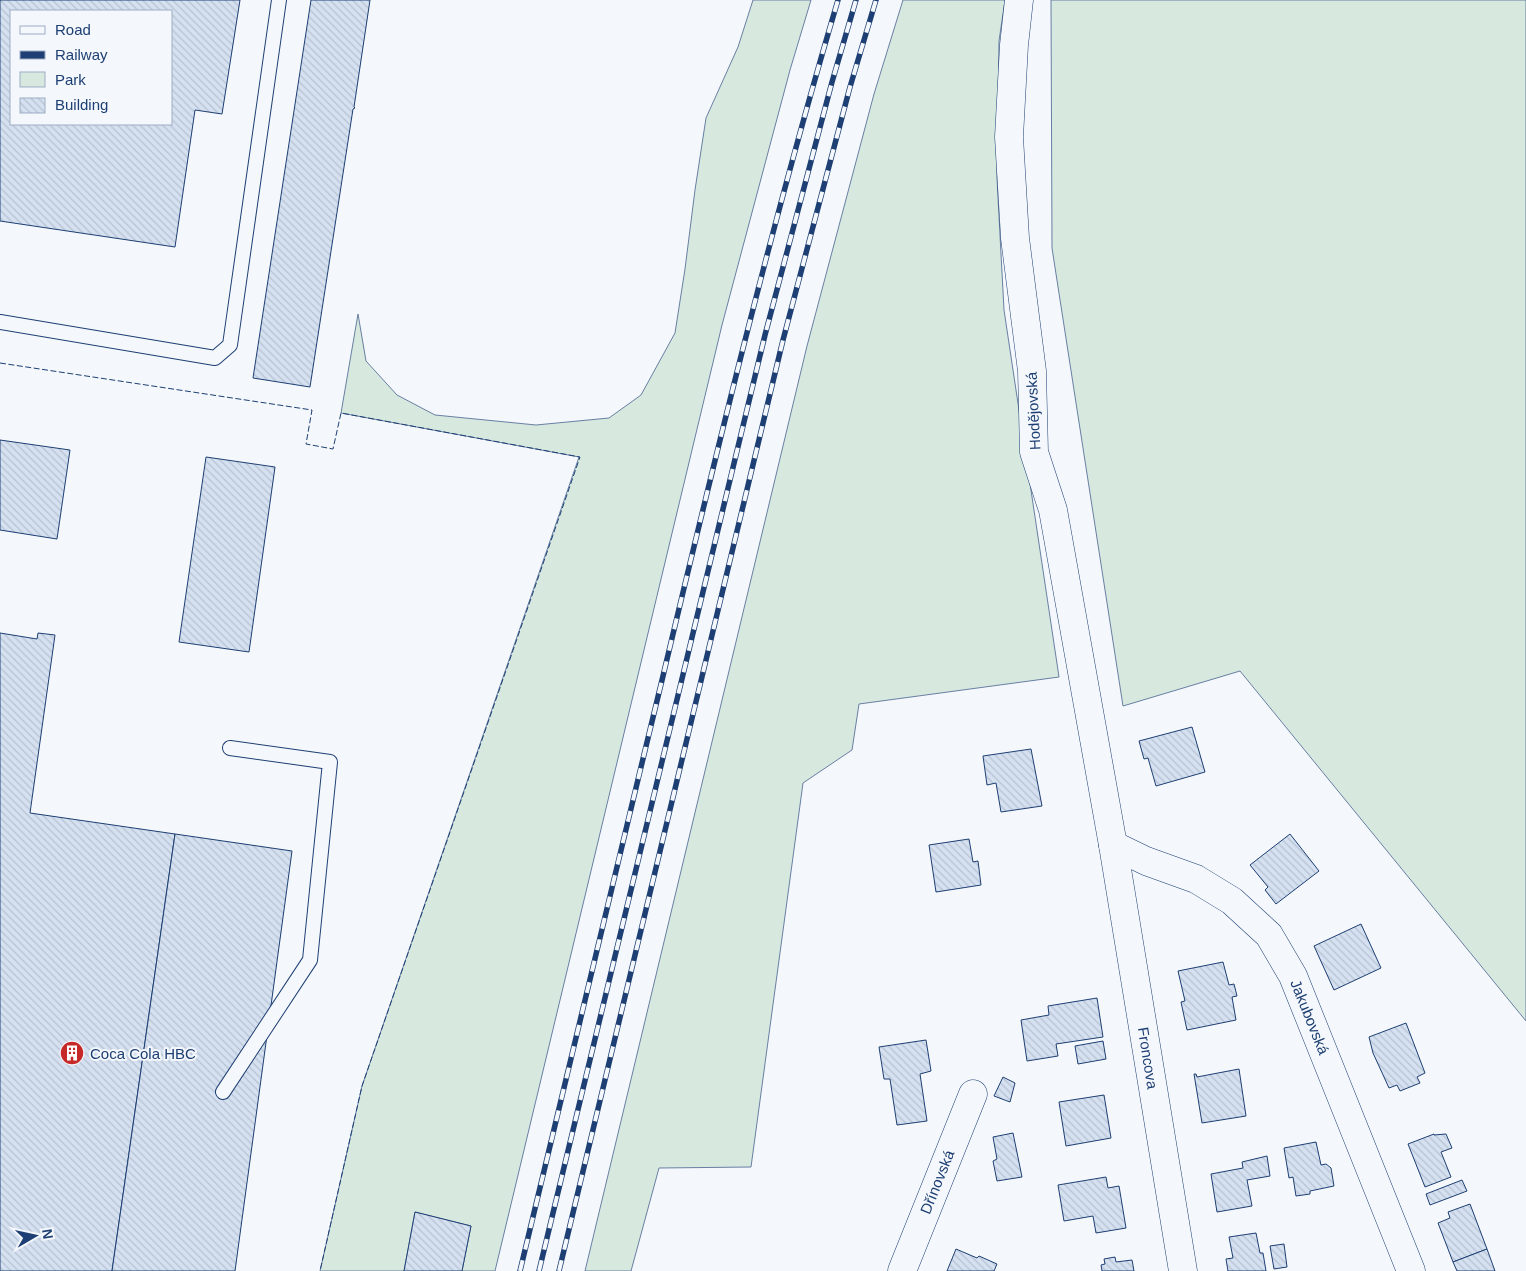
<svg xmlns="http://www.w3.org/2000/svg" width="1526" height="1271" viewBox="0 0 1526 1271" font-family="Helvetica,sans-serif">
<defs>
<pattern id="building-back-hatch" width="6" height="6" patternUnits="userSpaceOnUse" patternTransform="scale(1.25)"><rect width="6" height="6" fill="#d5e0f0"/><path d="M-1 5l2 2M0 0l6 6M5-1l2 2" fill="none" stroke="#b6c1d1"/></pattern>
</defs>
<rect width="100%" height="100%" fill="#f4f7fb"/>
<g fill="#d7e8df" stroke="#687fa3">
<polygon points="753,0 811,0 790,70 722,325 495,1271 462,1271 471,1226 415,1212 404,1271 320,1271 362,1086 579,457 341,413 358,314 366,361 397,395 435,415 536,425 609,418 641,395 675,333 685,269 695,190 706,118 738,47"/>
<polygon points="903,0 1005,0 999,41 997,179 1004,310 1059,677 859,704 852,750 803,783 751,1167 659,1168 631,1271 585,1271 807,346 874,94"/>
<polygon points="1051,0 1526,0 1526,1021 1240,671 1123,706 1052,248"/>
</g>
<g fill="url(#building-back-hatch)" stroke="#1d3f73" fill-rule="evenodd">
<path d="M0,0h240l-18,114 -27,-4 -20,137 -175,-26zM11,11h160v113h-160z"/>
<polygon points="311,0 370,0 354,107 355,108 353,109 310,387 253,378"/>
<polygon points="0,440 70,450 57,539 0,530"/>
<polygon points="206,457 275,467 249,652 179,642"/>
<polygon points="0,633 37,639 38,633 55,635 30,813 175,834 112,1271 0,1271"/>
<polygon points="1192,727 1205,772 1156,786 1148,758 1144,759 1139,741"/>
<polygon points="1031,749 1042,806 1001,812 996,783 987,785 983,756"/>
<polygon points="175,834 292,851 235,1271 112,1271"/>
<polygon points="1290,834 1319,871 1276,904 1265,890 1268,887 1250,865"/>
<polygon points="969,839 973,862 978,861 981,885 936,892 929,845"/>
<polygon points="1361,924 1381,968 1334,990 1314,946"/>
<polygon points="1223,962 1229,985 1234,984 1237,996 1232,997 1236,1020 1187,1030 1181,1002 1185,1001 1178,971"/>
<polygon points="1097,998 1103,1037 1056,1044 1058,1056 1027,1061 1021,1020 1049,1015 1048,1006"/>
<polygon points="1406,1023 1425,1073 1417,1077 1420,1083 1400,1091 1397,1085 1389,1088 1373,1053 1369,1037"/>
<polygon points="926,1040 931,1071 920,1074 927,1121 897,1125 890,1079 884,1079 879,1047"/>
<polygon points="1103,1041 1106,1059 1078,1064 1075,1046"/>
<polygon points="1239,1069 1246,1116 1202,1123 1194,1074 1196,1074 1197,1077"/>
<polygon points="1003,1077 1015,1083 1010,1102 994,1096"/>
<polygon points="1104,1095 1111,1138 1066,1146 1059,1102"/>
<polygon points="1013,1133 1022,1177 997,1181 993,1161 997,1159 993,1137"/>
<polygon points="1434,1134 1434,1135 1446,1134 1452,1148 1441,1152 1451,1177 1425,1187 1408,1144"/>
<polygon points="1316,1142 1321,1165 1326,1164 1331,1168 1334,1186 1310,1191 1310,1194 1296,1196 1293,1177 1289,1178 1284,1148"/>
<polygon points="1267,1156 1270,1176 1247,1180 1252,1206 1217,1212 1211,1174 1243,1168 1242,1162"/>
<polygon points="1106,1177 1108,1188 1119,1186 1126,1228 1096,1233 1093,1216 1064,1221 1058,1185"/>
<polygon points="1462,1180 1467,1191 1430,1205 1426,1194"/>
<polygon points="1470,1204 1487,1249 1453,1262 1438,1223 1450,1218 1448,1212"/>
<polygon points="415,1212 471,1226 462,1271 404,1271"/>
<polygon points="1256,1233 1260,1253 1263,1253 1266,1271 1228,1271 1226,1259 1233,1258 1229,1237"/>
<polygon points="1284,1244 1287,1267 1274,1269 1270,1246"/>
<polygon points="956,1249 977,1258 979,1256 997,1264 994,1271 947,1271"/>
<polygon points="1487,1249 1495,1271 1457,1271 1453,1262"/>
<polygon points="1115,1257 1116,1262 1132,1260 1134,1271 1102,1271 1101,1265 1105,1264 1104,1259"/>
</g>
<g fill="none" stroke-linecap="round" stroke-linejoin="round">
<g stroke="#1d3f73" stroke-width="16">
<g id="lane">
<polyline points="0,322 215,358 230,345 279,0"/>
<polyline points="223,1092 310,960 330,762 230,748"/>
</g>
</g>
<g stroke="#1d3f73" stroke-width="29">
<g id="street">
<polyline points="1019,0 1014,45 1009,137 1015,238 1032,371 1034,452 1053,510 1113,845 1183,1271"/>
<polyline points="1113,845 1146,861 1196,879 1232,901 1269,935 1293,976 1411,1271"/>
<polyline points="902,1271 973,1094"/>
</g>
</g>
<use href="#lane" stroke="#f4f7fb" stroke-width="14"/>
<use href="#street" stroke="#f4f7fb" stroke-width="28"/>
<g stroke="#1d3f73" stroke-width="5.5">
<g id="rail">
<path d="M520,1271c48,-199 95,-397 143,-595 54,-227 109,-453 175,-676"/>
<polyline points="539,1271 765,335 832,82 856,0"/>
<polyline points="559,1271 783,340 850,87 876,0"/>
</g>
</g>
<use href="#rail" stroke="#f4f7fb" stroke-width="4" stroke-dasharray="11" stroke-linecap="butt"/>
<polyline stroke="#1d3f73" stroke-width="1" stroke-dasharray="6 2.5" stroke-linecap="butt" points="0,363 312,410 306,444 333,449 341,413 580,457 362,1086 320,1271"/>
</g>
<defs>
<g id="building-disc" transform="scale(1.25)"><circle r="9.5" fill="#c62828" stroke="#f4f7fb"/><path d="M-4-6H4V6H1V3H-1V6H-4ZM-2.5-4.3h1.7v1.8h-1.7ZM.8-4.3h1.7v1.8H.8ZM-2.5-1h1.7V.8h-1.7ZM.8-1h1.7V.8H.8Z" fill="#fff"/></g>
</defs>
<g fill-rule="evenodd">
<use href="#building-disc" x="72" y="1053"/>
</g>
<g text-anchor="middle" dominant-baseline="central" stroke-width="4" stroke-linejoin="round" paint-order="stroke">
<g font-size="15" fill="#1d3f73" stroke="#f4f7fb">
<text transform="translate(1033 411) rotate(-93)">Hodějovská</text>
<text transform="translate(1310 1017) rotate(68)">Jakubovská</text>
<text transform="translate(1148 1058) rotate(81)">Froncova</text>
<text transform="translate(937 1182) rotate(-68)">Dřínovská</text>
</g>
<g font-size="15" fill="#1d3f73" stroke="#f4f7fb" text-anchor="start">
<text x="90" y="1053">Coca Cola HBC</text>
</g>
</g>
<rect x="10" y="10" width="162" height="115" fill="#f4f7fb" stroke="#9eadc5"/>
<rect x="20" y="26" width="25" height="8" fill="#f4f7fb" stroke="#9eadc5"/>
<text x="55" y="35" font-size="15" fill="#1d3f73">Road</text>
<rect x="20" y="51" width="25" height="8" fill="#1d3f73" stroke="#9eadc5"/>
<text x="55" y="60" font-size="15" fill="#1d3f73">Railway</text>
<rect x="20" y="72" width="25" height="15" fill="#d7e8df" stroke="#9eadc5"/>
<text x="55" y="85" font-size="15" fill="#1d3f73">Park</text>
<rect x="20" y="98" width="25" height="15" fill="url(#building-back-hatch)" stroke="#9eadc5"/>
<text x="55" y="110" font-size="15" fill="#1d3f73">Building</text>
<g transform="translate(35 1236) rotate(81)" stroke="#f4f7fb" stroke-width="4" paint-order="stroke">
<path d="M0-4L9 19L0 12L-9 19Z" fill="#1d3f73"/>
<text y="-8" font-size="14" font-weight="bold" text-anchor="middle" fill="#1d3f73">N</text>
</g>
</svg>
